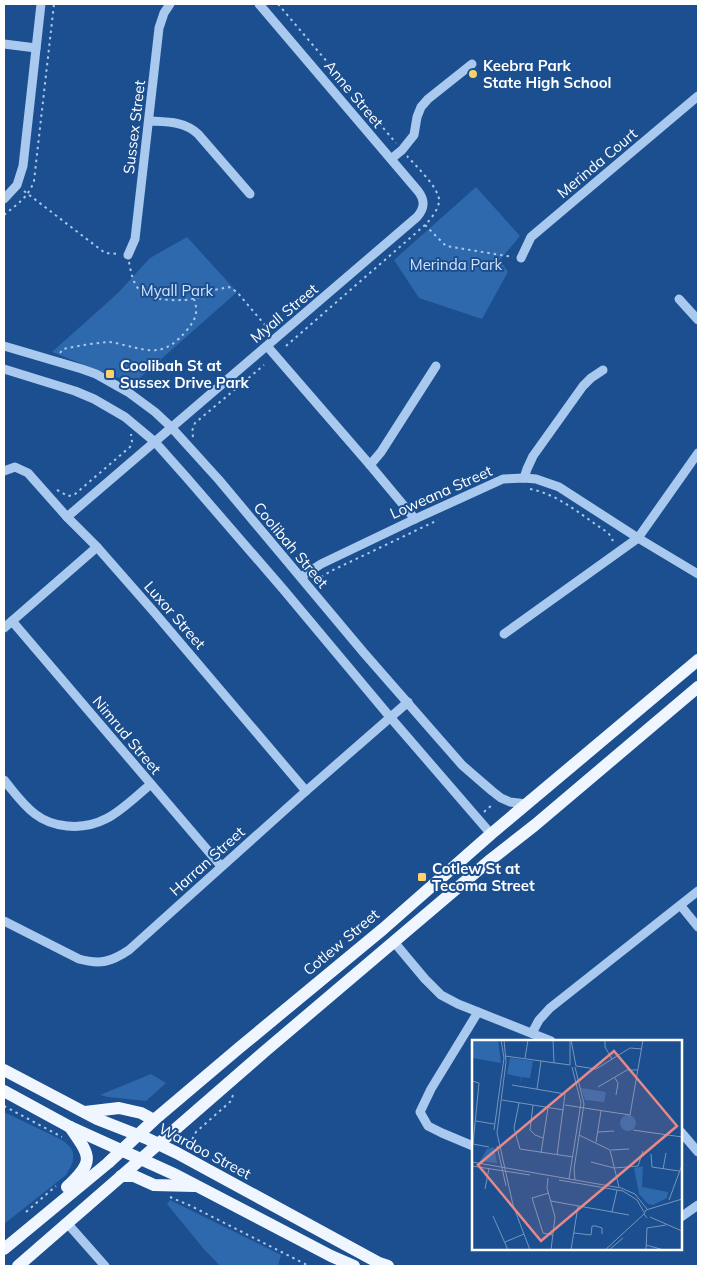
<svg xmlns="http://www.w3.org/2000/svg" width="702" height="1270" viewBox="0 0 702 1270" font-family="Mulish,sans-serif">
<rect width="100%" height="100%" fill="#1b4f8f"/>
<g fill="#2e69ad">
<polygon points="476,187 520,236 500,260 508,272 482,319 419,298 394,260"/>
<polygon points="187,237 237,292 133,384 52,352 118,293 150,258"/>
<polygon points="151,1074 166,1083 146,1101 108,1097 100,1095"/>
<path d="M4,1112l58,28c16,11 13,20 4,35l-62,49z"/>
<polygon points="170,1200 281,1255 278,1266 220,1266 203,1248 167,1204"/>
</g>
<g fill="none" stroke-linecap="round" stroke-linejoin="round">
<g stroke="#a9c9ee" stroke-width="2" stroke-dasharray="2.5 4" stroke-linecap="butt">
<polyline points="278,4 396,143"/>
<polyline points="24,191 105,253 119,254"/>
<path d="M4,215c13,-11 24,-17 30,-34l20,-177"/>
<polyline points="425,225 446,246 513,257"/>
<path d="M129,262c2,11 4,21 11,29 8,10 44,11 56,7 6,-2 12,-6 18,-8 5,-1 10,-2 15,-3l8,5 33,39"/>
<path d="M286,346l139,-121c5,-5 14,-16 14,-24 1,-12 -23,-35 -32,-45"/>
<path d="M60,353l3,-4c14,-3 31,-6 46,-7 5,0 10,2 15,3 29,7 41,11 63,-15 8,-10 12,-17 7,-31"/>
<polyline points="193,437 192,431 195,423 264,365"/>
<path d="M530,489c28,5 51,26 74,41l5,4 4,7"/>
<polyline points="57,490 68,496 74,495 130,447 132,442 131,434"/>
<polyline points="321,577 333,570 438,520"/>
<polyline points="484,812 493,804"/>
<polyline points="4,1106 62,1137"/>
<polyline points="186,1139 192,1140"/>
<path d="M197,1151c-6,-7 -6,-12 -1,-19l35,-31 2,-6"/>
<polyline points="170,1197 191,1206 309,1266"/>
<polyline points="26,1212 56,1186"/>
</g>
<g stroke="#a9c9ee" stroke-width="9">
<polyline points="4,44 36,48"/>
<path d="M149,121c18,1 35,0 49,13l52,60"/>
<polyline points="391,159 402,150 414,135 417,117 421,107 428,99 472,64"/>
<polyline points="4,199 17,185 23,166 41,4"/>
<polyline points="128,255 135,239 159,28 164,13 170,4"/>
<polyline points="521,258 531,237 698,96"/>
<polyline points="679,299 698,320"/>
<polyline points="4,346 82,369 96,374 128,392 155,412 171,427 219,480 364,653 462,765 492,791 501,798 510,802 527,804"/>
<polyline points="267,346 370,465 415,519"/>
<polyline points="4,369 75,391 94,399 125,417 155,442 187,478 283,589 390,717 491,834"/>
<polyline points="370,465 381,452 436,366"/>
<polyline points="4,471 15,467 28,473 67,517 97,547 154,612 306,791"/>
<polyline points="524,478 527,469 533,456 583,386 591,378 603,370"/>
<path d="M67,517l350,-300c8,-9 8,-17 1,-26l-159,-187"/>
<polyline points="301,577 321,564 415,519 503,479 524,478 536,479 559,487 638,538 698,574"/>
<polyline points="12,621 221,866"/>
<polyline points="4,628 97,547"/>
<polyline points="504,634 638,538 698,453"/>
<path d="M4,780c10,12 19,25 31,34 9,7 21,11 32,12 38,4 57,-20 84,-42"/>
<polyline points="681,906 698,927"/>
<path d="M4,921l75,38c21,6 32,3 50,-9l177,-159 102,-89"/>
<polyline points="394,942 425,979 441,995 458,1004 551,1041"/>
<polyline points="532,1033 539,1020 550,1008 698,891"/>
<polyline points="681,1132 698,1152"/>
<polyline points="473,1146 442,1133 428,1126 420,1112 431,1089 478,1012"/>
<polyline points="681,1217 698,1205"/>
<polyline points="67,1223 105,1266"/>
</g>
<g stroke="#f0f6ff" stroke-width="12">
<polyline points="4,1070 97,1119 148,1139 177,1153 379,1263 388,1266"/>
<polyline points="4,1091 70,1127 176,1175 331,1256 354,1266"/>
<polyline points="85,1112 119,1108 141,1113 154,1120"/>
<polyline points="121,1176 134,1176 154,1185 194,1186"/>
<path d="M67,1187c28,-26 24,-30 3,-60"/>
<polyline points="4,1249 108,1163 154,1120 239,1048 383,929 491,834 698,660"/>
<polyline points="18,1266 264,1052 489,861 535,825 698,687"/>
</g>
</g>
<g fill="#ffd166" stroke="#1b4f8f" stroke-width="2">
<circle cx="473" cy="74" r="5"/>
<rect x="105" y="369" width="10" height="10" rx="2.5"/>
<rect x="417" y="872" width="10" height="10" rx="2.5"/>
</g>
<g text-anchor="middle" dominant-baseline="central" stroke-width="4" stroke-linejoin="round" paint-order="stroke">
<g font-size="15" font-weight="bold" fill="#fff" stroke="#1b4f8f" text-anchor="start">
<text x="483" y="65">Keebra Park<tspan x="483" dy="17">State High School</tspan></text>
<text x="120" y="365">Coolibah St at<tspan x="120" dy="17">Sussex Drive Park</tspan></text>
<text x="432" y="868">Cotlew St at<tspan x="432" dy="17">Tecoma Street</tspan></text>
</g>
<g font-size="15" fill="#fff" stroke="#1b4f8f">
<text transform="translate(354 94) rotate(50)">Anne Street</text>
<text transform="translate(134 127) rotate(-83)">Sussex Street</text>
<text transform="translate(597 163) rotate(-40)">Merinda Court</text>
<text transform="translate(284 313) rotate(-40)">Myall Street</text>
<text transform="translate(441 492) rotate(-24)">Loweana Street</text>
<text transform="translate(291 545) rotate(50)">Coolibah Street</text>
<text transform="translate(175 615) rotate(49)">Luxor Street</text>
<text transform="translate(127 735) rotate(50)">Nimrud Street</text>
<text transform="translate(207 861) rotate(-42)">Harran Street</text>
<text transform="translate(341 942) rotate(-40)">Cotlew Street</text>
<text transform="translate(205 1151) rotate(28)">Wardoo Street</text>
</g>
<g font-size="15" fill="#cfe3fa" stroke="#1b4f8f">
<text x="456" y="264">Merinda Park</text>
<text x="177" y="290">Myall Park</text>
</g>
</g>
<g transform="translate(472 1040)">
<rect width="210" height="210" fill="#1b4f8f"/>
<path d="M1,0h25l3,23 -29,-5v-6l5,1 -4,-1zM38,18l23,3 -3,17 -8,-1 -2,7 1,-7 -14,-3zM109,48l25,4 -2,10 -19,-2zM148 83a8 8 0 1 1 16 0a8 8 0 1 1-16 0ZM22,107l3,16 -17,-2 7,-12zM171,126l-1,21 26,5 -1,6 -14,7 -5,-1 -9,-10 -5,-26z" fill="#2e69ad"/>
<path fill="none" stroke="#7695bc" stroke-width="1" d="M32,0l2,22 -9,71 16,72 17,45M81,0l1,23M98,0v25M99,0l5,26M133,0v7l7,12M33,16l65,9M53,18l3,-18M104,26l20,3 34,-21 12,1M103,27l9,37 -10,65 1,11M143,38l3,5 -2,12M0,41l7,2 -6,61 16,3M40,45l53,9 -8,61M126,47l29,-17h11M65,49l4,-28M30,60l62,10M47,63l-5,25 6,21 53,8M61,65l-3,25 5,5 8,3M93,65l65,10 13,-75M4,81l18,3M22,90l10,-72 -3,-18M161,90l49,7M126,92l16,-1M107,95l31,15 9,37M124,102l5,-31M25,106l9,40M139,110l18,-1M69,113l7,-45M179,114l1,13 27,4M0,122l149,26 14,6 12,15M119,122l23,6 24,-2 5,-15M0,126l58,9M191,129l3,-16M76,138l-1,10 8,29 -4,33M97,139l12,-76 -9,-36M87,140l64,11 14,9 7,12M13,149l4,-21M77,153l-17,5 11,35 10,2M197,160l13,-35M79,161l78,14M140,172l5,-22M21,176l15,34M178,177l32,14M175,178l-3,-4 2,-4 36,-11M102,193l17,2 1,-9h4l6,2v6M33,202l19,-8M174,205l18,5M99,210l7,-44M133,210l39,-36M137,210l14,-12M174,210l1,-22 19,-3"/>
<path fill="#e88989" fill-opacity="0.15" stroke="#e88989" stroke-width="2.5" d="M142,11l63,75 -136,115 -63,-76z"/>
<rect width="210" height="210" fill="none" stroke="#fff" stroke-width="2.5"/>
</g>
<rect width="702" height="1270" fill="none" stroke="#ffffff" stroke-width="10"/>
</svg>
